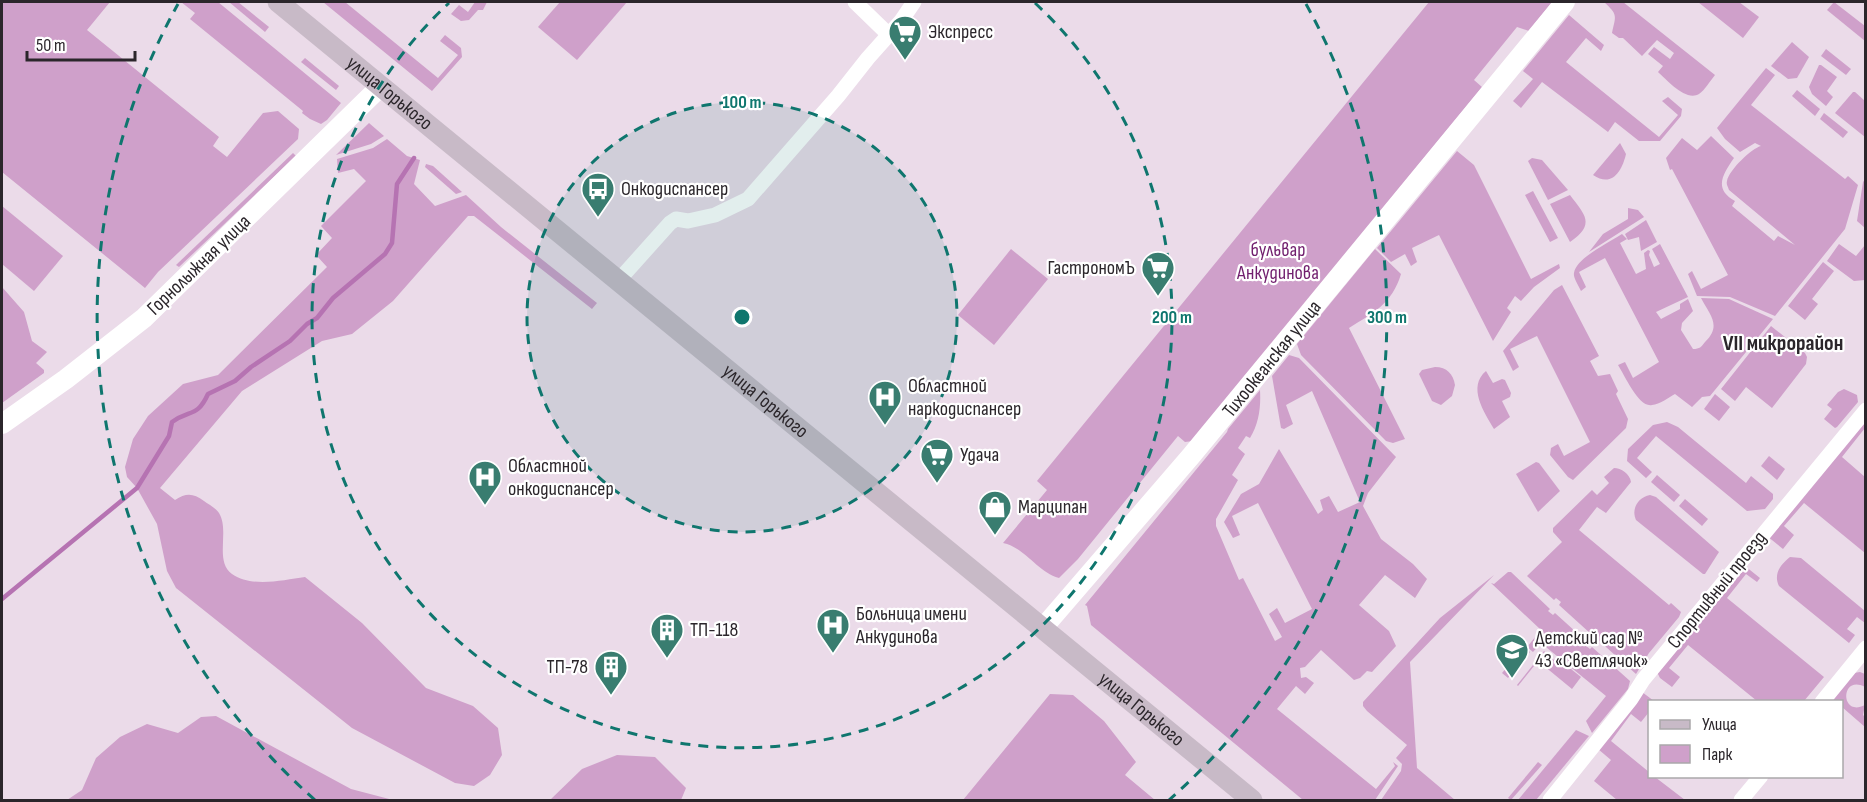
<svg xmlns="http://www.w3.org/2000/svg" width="1867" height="802" viewBox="0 0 1867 802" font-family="'Sofia Sans Condensed',sans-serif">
<rect width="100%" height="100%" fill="#ebdbe9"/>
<g fill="#cfa0ca">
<polygon points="2,2 110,2 87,30 219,137 213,146 227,157 263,113 278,111 299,129 298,139 158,272 145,288 2,172"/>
<polygon points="181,2 218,2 341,103 327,120 321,124 310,119 302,113 303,111 190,19 195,13"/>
<polygon points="229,2 238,2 269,27 265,32"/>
<polygon points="323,2 345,2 438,78 458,55 440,41 445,35 461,48 462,57 432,91"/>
<polygon points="475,2 487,2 483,10 478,10 469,20 461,21 451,14 459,5 468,12"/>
<polygon points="560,2 627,2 577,60 538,27"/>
<path d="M1429,2h123l-23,29 -12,-4 -43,53 8,7 -289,354 -8,1 -7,-6 -100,123 -19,19c-22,-6 -33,-30 -56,-35l44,-53 -10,-9z"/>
<path d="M1604,2h19l92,73c-5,6 -10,15 -16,19 -13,8 -32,-14 -41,-22l5,-6 -15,-12 6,-7 16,12 4,-6 -17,-13 -15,16 -19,-18h-4l-7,-5c4,-18 6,-18 -8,-31z"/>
<polygon points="1698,2 1739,2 1759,17 1743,38"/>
<polygon points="1834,2 1865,26 1865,41 1827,10"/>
<polygon points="1569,15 1604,45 1601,51 1586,38 1566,62 1659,137 1678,115 1662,101 1668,97 1682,109 1681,116 1660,141 1639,141 1615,122 1608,132 1542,82 1521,108 1513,101 1533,79 1523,71"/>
<polygon points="1792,42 1809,57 1797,78 1788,79 1771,66"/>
<polygon points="1826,49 1851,69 1846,75 1821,56"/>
<polygon points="305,58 339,86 336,90 301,62"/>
<polygon points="1819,65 1821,65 1837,77 1827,91 1833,97 1826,106 1812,94 1809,87"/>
<path d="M1766,68l9,7 -24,30 94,74 3,-3 10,9 -13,44 -70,87 -45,-19 -33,-1 -9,-22 4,-3 9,18 27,-14 -56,-106 -2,1 -4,-12 16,-20 15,12 14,-14 23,22c-11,16 -21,31 1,43l-3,5 42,35 4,-5 17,9 -66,-55c-1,-4 -3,-5 -2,-9 2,-11 25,-33 34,-35l-6,-3 -15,9 -15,-13 -8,-11z"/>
<polygon points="1797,90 1820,109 1815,116 1792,96"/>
<polygon points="1853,92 1855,92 1865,101 1865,137 1835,113"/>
<polygon points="1824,113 1848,132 1843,138 1820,119"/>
<polygon points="369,123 384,136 371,144 336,155"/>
<path d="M387,139l20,17 13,4 -6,24 21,22 31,-11 35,32 96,76 -5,6 -118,-93h-6l-75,85 -41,33 -30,7 -80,50 -82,97 15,12c11,-7 18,-7 29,1 4,3 12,7 15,12 11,18 -5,48 13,61 21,14 50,6 73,3l57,46 64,65 47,18 25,22 4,27 -12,20 -16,11 -19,-3 -103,-55 -176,-140 -9,-17 -10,-47 -20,-36 -10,-11 -2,-10 8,-28 15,-23 35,-32 35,-9 109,-108 -11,-12 16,-17 -11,-12 45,-45 -12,-12 -16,4 -1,-14 36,-11z"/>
<path d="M1620,143l6,11c-4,17 -14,34 -33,21z"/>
<polygon points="1457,151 1474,165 1531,279 1559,264 1560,268 1534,287 1521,301 1515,296 1507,308 1511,312 1493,341 1439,235 1412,248 1417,262 1411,266 1405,254 1391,262 1377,248"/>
<polygon points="293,153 296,156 179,267 176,265"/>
<polygon points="1532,158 1542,160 1568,190 1548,200 1528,161"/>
<polygon points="426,164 433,166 462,192 456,194 425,167"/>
<polygon points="1865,179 1865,228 1857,221 1863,182"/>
<polygon points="1533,191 1558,238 1550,242 1525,195"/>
<path d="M1570,195c15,20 26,29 0,47l-20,-38z"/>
<polygon points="2,206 63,256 34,291 2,264"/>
<polygon points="1628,208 1638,210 1644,217 1589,252 1603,234 1628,219"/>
<polygon points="1646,220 1657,242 1641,251 1639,237 1628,240 1625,234"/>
<path d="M1622,234l5,5 -7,4 16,31 10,-5 -2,-16 4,-3 2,1 -1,4 5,12 6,-3 -8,-15 8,-5 28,53 -32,15 5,7 19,-10v-5l8,-5 5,12 -11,12 -1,7 12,19c7,0 8,-2 12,-7 17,-16 5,-27 -4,-44l28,1 44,20 -63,77 -8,1 -10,10 -17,-13c-7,4 -15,10 -23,11 -13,3 -27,-29 -34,-40l7,-3 8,16 26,-16 -54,-104 -26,14 7,15 -5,4c-2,-5 -8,-13 -7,-18 2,-15 36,-31 48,-39z"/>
<polygon points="1839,244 1856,256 1865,245 1865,280 1854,281 1827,261"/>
<polygon points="1011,249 1048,279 994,345 958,315"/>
<path d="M1375,249l26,25c-9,30 -28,39 -52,54l56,111 -12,4 -7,-2 -85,-86 -4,-11z"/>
<polygon points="1823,262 1834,271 1812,299 1818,304 1805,320 1788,306"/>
<polygon points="1562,285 1599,356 1590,361 1598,376 1610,374 1618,391 1616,394 1628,419 1626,428 1573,480 1568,477 1550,455 1551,448 1558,444 1564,456 1590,442 1537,336 1510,349 1519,367 1513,371 1503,351 1554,290"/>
<polygon points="2,287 24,312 32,341 47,352 36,363 44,370 44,373 2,403"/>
<polygon points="1771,326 1805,353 1807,357 1806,364 1772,408 1746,387 1735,401 1721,389"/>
<path d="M1289,355l10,3 97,99 -28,36 -5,13 18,33 32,25 14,15 -12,19 -30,-23 -26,30 30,26 7,15 -24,26 -5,-1 -7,7 -6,2 -33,-30 -16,17 -5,1 1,10 5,-1 8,6 -9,11 -9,-8 -19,23 99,80 19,-23 -2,-4 5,4 -23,34h-72l-212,-175 -4,-19 -2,-1 142,-173 1,-3 32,-39c1,17 -1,33 -10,48l-4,-2 -8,12 7,6 -13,21 6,5 -22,39v7l23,54 4,-2 32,63 7,-4 -13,-23 8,-6 8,15 27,-14 -54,-106 -26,13 8,19 -7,3 -9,-16 17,-28 18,-10 20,-35 39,65 5,-4 -3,-10 9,-4 9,16 22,-10 -48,-111 -26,14 7,19 -9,5 -3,-1 -9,-52z"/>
<path d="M1435,367c12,0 18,7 20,18l-3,11 -11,9 -9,-4 -13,-27 3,-4z"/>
<path d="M1486,371l7,12 9,-4 3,1 6,13 -1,4 -8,4 8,16 -16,12c-10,-17 -27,-42 -8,-58z"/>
<polygon points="1844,389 1857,395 1858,402 1837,427 1835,428 1824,419 1832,409 1827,405 1838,392"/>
<polygon points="1715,394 1730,407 1719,421 1704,409"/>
<polygon points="1865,416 1865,428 1842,457 1865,477 1865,553 1804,503 1784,526 1794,535 1783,549 1767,536"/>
<polygon points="1667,422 1678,427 1746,483 1751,476 1773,494 1773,499 1765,509 1747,511 1656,436 1637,458 1652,472 1646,478 1627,461 1628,449 1653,425"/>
<polygon points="1769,456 1785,469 1777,480 1761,466"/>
<polygon points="1536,462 1539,463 1560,491 1538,512 1516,474"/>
<path d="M1614,468c7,0 16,6 17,14l-25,31 -9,-6 -18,23 90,75 2,-2 10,9 -2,5 -30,36 -13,21 -40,-36 2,-2 -5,-5 -2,3 -32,-29 2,-3 -5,-4 -2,2 -27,-24 35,-34 -9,-10v-4l39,-38 5,5 12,-12 -5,-6z"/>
<polygon points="1657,475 1680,495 1674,502 1651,482"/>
<path d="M1650,495l6,2 63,55 -14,22h-2l-67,-54c-5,-11 2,-23 14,-25z"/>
<polygon points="1685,499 1708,519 1702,526 1679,506"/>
<path d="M1790,557l11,1 64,53v12l-8,-6 -10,12 8,6 -6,8 -70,-57c-6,-12 2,-22 11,-29z"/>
<polygon points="1745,566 1760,578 1757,582 1746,574 1727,598 1824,677 1804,701 1757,701 1688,645 1669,668 1680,677 1672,687 1660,678 1657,672"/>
<polygon points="1508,572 1511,572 1550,609 1548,611 1553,615 1555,613 1587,642 1585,645 1590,649 1592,647 1630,681 1628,689 1592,733 1586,721 1606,696 1541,643 1533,652 1527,647 1541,630 1491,583 1494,584"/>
<polygon points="1494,575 1410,662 1417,768 1455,800 1381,800 1401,771 1402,764 1396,758 1407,745 1367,711 1363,706 1363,702 1440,618"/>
<polygon points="1524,647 1530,652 1508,678 1502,673"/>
<polygon points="1544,651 1554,660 1556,657 1581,677 1572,689 1538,661 1518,686 1517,685"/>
<path d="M1860,672l5,2v13c-25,-13 -25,31 0,18l-2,10 2,2v10l-23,-20v-5l-7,-1 -3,-2 22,-26z"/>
<polygon points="1642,692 1654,701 1650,702 1649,712 1641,722 1631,714 1611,741 1649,772 1650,776 1655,777 1685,800 1617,800 1594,781 1611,760 1598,749"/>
<polygon points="1050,694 1073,695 1104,721 1136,762 1125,775 1155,800 963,800"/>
<polygon points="216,716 351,789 393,800 67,800 82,790 96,758 120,737 147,724 178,733 201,717"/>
<polygon points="1576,730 1589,736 1536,800 1518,800"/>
<polygon points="617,755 655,757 686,788 681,800 550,800 582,769"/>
<polygon points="1538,762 1542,765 1511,800 1508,798"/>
</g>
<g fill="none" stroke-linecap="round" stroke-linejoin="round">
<path stroke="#b673b2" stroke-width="4.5" d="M2,599l135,-111 32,-52 3,-14c18,-13 25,-4 36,-28l27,-13 16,-14 39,-26 17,-17 10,-6 16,-20 52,-44 7,-11 5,-59 17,-26"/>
<g stroke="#fff" stroke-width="15">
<polyline points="855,2 888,34"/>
<polyline points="618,281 670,223 676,219 688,221 715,215 748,199 838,96 868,58 901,21 914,2"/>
<polyline points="1822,702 1866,648"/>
<polyline points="1550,800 1631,699 1643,680 1866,410"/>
<polyline points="1741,800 1761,776"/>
</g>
<g stroke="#fff" stroke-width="20">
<polyline points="2,424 66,379 144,318 381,86"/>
<polyline points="1042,629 1191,456 1565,2"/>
</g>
<path stroke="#c8bac7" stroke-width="21" id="s1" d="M278,2l974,798"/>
</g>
<circle cx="742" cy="317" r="215" fill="#0f766e" fill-opacity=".12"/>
<g fill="none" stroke="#0f766e" stroke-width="3" stroke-dasharray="10 8">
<circle cx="742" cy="317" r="215"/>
<path d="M1035 3A430 430 0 1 1 449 3"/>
<path d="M315 800A645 645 0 0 1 178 4M1306 4A645 645 0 0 1 1169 800"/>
</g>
<defs>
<g id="supermarket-pin" transform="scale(1.725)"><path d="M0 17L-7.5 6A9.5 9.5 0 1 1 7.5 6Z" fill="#397d70" stroke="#fff"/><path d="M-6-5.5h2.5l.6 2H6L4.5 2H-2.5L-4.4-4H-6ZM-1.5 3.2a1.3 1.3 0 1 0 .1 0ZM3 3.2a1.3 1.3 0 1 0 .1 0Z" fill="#fff"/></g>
<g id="bus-pin" transform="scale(1.725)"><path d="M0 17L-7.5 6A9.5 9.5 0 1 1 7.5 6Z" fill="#397d70" stroke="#fff"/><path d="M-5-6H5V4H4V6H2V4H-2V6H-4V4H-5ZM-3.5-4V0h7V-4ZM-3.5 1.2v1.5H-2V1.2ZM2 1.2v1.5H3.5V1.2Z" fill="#fff"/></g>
<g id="hospital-pin" transform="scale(1.725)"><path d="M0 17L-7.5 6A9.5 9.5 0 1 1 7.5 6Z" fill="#397d70" stroke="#fff"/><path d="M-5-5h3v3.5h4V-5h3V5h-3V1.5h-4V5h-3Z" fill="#fff"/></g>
<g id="shop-pin" transform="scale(1.725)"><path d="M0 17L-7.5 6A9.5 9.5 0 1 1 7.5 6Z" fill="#397d70" stroke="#fff"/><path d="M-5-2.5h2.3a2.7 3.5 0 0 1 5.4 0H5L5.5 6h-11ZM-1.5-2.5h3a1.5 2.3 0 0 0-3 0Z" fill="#fff"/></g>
<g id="building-pin" transform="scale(1.725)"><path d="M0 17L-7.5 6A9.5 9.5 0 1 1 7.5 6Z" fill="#397d70" stroke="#fff"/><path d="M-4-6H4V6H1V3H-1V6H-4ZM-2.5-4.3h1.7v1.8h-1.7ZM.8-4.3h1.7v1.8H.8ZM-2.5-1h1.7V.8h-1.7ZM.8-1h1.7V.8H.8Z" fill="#fff"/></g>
<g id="school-pin" transform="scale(1.725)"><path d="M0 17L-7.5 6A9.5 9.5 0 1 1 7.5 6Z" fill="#397d70" stroke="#fff"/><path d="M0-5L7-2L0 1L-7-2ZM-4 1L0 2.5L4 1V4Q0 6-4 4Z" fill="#fff"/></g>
</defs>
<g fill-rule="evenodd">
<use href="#supermarket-pin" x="905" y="32"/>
<use href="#bus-pin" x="598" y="189"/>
<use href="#supermarket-pin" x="1158" y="268"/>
<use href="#hospital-pin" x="885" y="397"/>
<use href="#supermarket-pin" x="937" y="455"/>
<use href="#hospital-pin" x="485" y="477"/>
<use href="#shop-pin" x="995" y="507"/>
<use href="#hospital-pin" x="833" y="625"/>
<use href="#building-pin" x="667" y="630"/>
<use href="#school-pin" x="1512" y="650"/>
<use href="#building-pin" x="611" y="667"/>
</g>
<g text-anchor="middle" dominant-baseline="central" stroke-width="4.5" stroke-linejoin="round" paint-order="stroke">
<g font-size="20" fill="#2b262b" stroke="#fff" text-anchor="start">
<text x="928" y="32">Экспресс</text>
<text x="621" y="189">Онкодиспансер</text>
<text x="1135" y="268" text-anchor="end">ГастрономЪ</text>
<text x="908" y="386">Областной<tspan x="908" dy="23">наркодиспансер</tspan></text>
<text x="960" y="455">Удача</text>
<text x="508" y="466">Областной<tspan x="508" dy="23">онкодиспансер</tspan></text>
<text x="1018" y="507">Марципан</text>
<text x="856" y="614">Больница имени<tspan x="856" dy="23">Анкудинова</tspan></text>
<text x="690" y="630">ТП-118</text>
<text x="1535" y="638">Детский сад №<tspan x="1535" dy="23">43 «Светлячок»</tspan></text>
<text x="588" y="667" text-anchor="end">ТП-78</text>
</g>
<g font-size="20" fill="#2b262b" stroke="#fff">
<text stroke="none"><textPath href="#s1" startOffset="144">улица Горького</textPath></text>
<text transform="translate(199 265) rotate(-44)">Горнолыжная улица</text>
<text transform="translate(1272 359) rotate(-51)">Тихоокеанская улица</text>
<text stroke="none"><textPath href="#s1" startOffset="630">улица Горького</textPath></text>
<text transform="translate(1717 590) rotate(-51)">Спортивный проезд</text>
<text stroke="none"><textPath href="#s1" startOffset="1116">улица Горького</textPath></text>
</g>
<g font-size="20" fill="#711f6e" stroke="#fff">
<text x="1278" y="250">бульвар<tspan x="1278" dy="23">Анкудинова</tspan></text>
</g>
<g font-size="22" font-weight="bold" fill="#2b262b" stroke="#fff">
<text x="1783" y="343">VII микрорайон</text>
</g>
</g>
<circle cx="742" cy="317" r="9" fill="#0f766e" stroke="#fff" stroke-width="3"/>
<g font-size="18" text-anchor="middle" font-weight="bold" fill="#0f766e" stroke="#fff" stroke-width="4.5" stroke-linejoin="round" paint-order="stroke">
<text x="742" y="108">100 m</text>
<text x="1172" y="323">200 m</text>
<text x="1387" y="323">300 m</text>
</g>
<rect width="1867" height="802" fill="none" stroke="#2b262b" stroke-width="6"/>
<rect x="1648" y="700" width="195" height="78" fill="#ffffff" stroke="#aaa8aa" stroke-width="1.5"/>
<rect x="1660" y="720" width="30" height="9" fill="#c8bac7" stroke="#aaa8aa" stroke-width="1.5"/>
<text x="1702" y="730" font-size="18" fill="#2b262b">Улица</text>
<rect x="1660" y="745" width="30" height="18" fill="#cfa0ca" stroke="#aaa8aa" stroke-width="1.5"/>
<text x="1702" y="760" font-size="18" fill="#2b262b">Парк</text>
<path d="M27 51v9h108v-9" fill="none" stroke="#2b262b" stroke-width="3"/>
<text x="36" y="51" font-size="18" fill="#2b262b" stroke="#ffffff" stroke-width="4.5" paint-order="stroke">50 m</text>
</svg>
